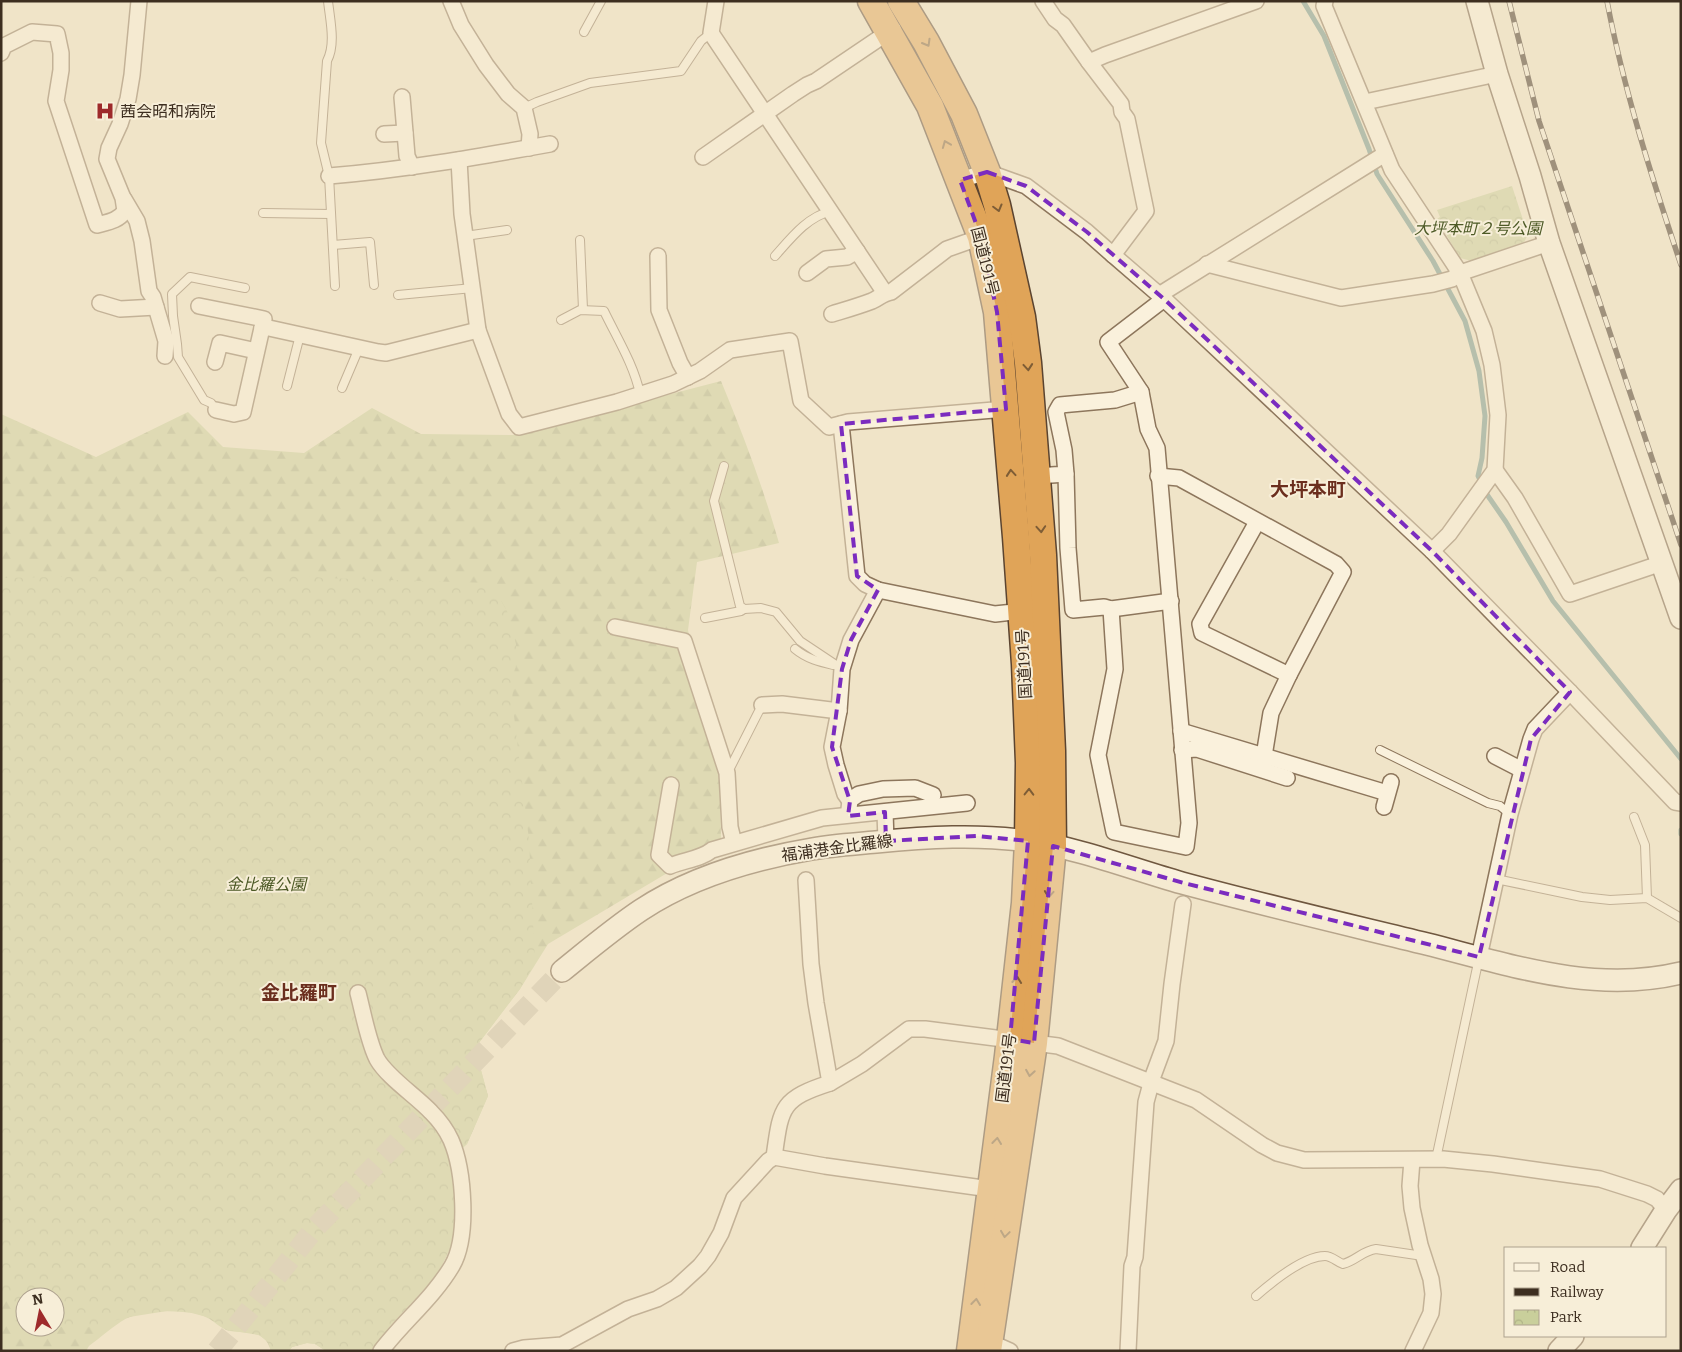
<svg xmlns="http://www.w3.org/2000/svg" width="1682" height="1352" viewBox="0 0 1682 1352" font-family="Bitter,'Noto Sans JP',serif">
<defs>
<pattern id="forest-firs" width="22" height="20" patternUnits="userSpaceOnUse" patternTransform="scale(1.25)"><rect width="22" height="20" fill="#c9cf9b"/><path d="M5 1l3.5 6h-7zM16 11l3.5 6h-7z" fill="#aeb285"/></pattern>
<pattern id="park-crowns" width="20" height="18" patternUnits="userSpaceOnUse" patternTransform="scale(1.25)"><rect width="20" height="18" fill="#c9cf9b"/><path d="M2 6a3 3 0 1 1 6 0M12 15a3 3 0 1 1 6 0" fill="none" stroke="#aeb285"/></pattern>
</defs>
<rect width="100%" height="100%" fill="#f0e4c8"/>
<path fill="url(#forest-firs)" fill-rule="evenodd" d="M721,381c22,53 42,106 58,162l-82,19 -9,68 32,149 1,62 -173,103 -28,45 -45,59 13,48 -21,48 -17,15 -1,90 -8,19 -14,18 -38,41 -18,24h-45l-11,-7 -8,-1 -15,4 -3,4h-18c-6,-22 -23,-17 -41,-20 -10,-2 -17,-12 -27,-15 -20,-7 -53,-6 -73,1 -10,3 -31,22 -41,29l-3,5h-85v-937l95,43 92,-45 35,35 81,6 68,-45 49,26 92,1zM25,1297h30v30h-30z"/>
<g fill="url(#park-crowns)">
<polygon points="1512,186 1528,235 1524,242 1472,261 1460,258 1437,219 1440,217 1437,210"/>
<path d="M285,573l38,5 168,5 16,28 9,33v21l-4,34 17,141 6,123 -15,26 -45,59 13,48 -21,48 -17,15c3,23 9,51 5,73 -8,39 -40,66 -65,94 -7,8 -12,17 -19,25h-45l-11,-7 -8,-1 -15,4 -3,4h-18l-3,-9 -9,-7 -32,-5 -17,-12 -19,-6 -24,-1 -38,6 -52,13 -20,-4 -2,-1v-28h-30v13l-24,-13v-719z"/>
</g>
<g fill="none" stroke-linecap="round" stroke-linejoin="round">
<g stroke="#6f938a" stroke-width="5">
<polyline points="1303,1 1324,36 1369,149 1377,174 1433,261 1465,321 1479,371 1485,416 1482,458 1478,476 1488,496 1506,522 1553,601 1681,759"/>
<polyline points="1681,830 1681,834"/>
</g>
<polyline stroke="#ccc0a6" stroke-width="21" stroke-dasharray="21 11" stroke-linecap="butt" points="217,1351 316,1227 562,971"/>
<g stroke="#8d765c" stroke-width="10">
<g id="lane">
<path d="M328,1c2,19 8,43 -1,60l-6,82 8,33 6,110"/>
<polyline points="584,32 601,1"/>
<polyline points="524,108 537,102 590,83 681,71 701,41 711,33"/>
<polyline points="263,213 331,214"/>
<polyline points="465,236 507,230"/>
<polyline points="580,240 583,309"/>
<polyline points="333,245 370,242 374,285"/>
<path d="M775,256c16,-18 32,-39 56,-45"/>
<polyline points="398,295 473,288"/>
<path d="M561,320l19,-10 24,1c13,27 30,54 36,83"/>
<polyline points="287,386 300,335"/>
<polyline points="342,388 359,348"/>
<polyline points="216,410 211,403 204,400 178,357 177,344 173,316 172,294 190,277 245,288"/>
<polyline points="724,466 714,501 740,606 744,609 761,608 776,612 800,641 842,669"/>
<polyline points="705,618 741,611 744,609"/>
<path d="M795,649c12,10 25,13 38,16"/>
<polyline points="1380,750 1488,803 1500,806 1510,814"/>
<polyline points="728,772 762,705"/>
<polyline points="1634,817 1645,845 1647,898"/>
<polyline points="1496,879 1582,897 1610,900 1647,898 1681,918"/>
<polyline points="1436,1159 1479,958"/>
<path d="M1256,1296c16,-14 47,-40 69,-40 7,0 12,6 18,8 14,-4 19,-13 33,-15l47,7"/>
</g>
</g>
<g stroke="#8d765c" stroke-width="18">
<g id="street">
<polyline points="451,1 461,25 486,65 508,94 524,108 530,134 529,148"/>
<polyline points="716,1 711,33 885,293"/>
<polyline points="1043,1 1055,19 1063,25 1089,62 1121,104 1122,112 1127,119 1146,211 1113,255"/>
<polyline points="1325,1 1324,6 1392,170 1460,273 1484,331 1492,365 1498,415 1495,470 1449,534 1432,551"/>
<path d="M1,53l3,-7 28,-14 25,2 4,19v17l-5,31 41,124c11,-3 21,-4 28,-14l-2,-13 -16,-39 2,-11 11,-24 8,-25 4,-24 7,-74"/>
<polyline points="1089,62 1105,55 1256,1"/>
<polyline points="402,97 407,156 412,167"/>
<polyline points="1365,102 1497,74"/>
<polyline points="384,134 405,133"/>
<polyline points="703,157 793,94 807,85 816,81 893,29"/>
<polyline points="459,160 462,214 478,330 509,414 519,427 617,402 673,384 700,371 730,350 790,341 801,401 829,427 848,422 1006,409"/>
<path d="M329,176c74,-6 148,-19 221,-32"/>
<polyline points="960,180 987,172 1026,186 1087,232 1113,255 1164,299 1432,551 1570,692 1675,802 1681,803"/>
<polyline points="124,199 137,221 142,241 149,291 153,297 166,341 165,356"/>
<polyline points="658,256 659,310 680,363 688,377"/>
<polyline points="1207,264 1341,298 1433,284 1452,279 1460,273 1549,243"/>
<polyline points="807,273 826,259 847,257 857,251"/>
<polyline points="1159,295 1385,154"/>
<polyline points="100,303 120,309 156,307"/>
<polyline points="199,306 264,319 243,412 234,414 216,410"/>
<path d="M832,314c13,-4 27,-8 40,-13 7,-3 11,-8 19,-9l56,-43 34,-12"/>
<polyline points="262,328 269,328 378,352 386,353 478,330"/>
<polyline points="215,362 220,343 256,351"/>
<polyline points="841,424 857,576 865,584 878,590 995,614 1022,611"/>
<polyline points="1495,470 1515,498 1570,594 1662,563"/>
<polyline points="1066,474 1068,548 1073,610 1104,607 1111,609 1171,601"/>
<polyline points="1037,476 1066,474 1064,450 1056,412 1060,405 1115,400 1141,392"/>
<polyline points="1158,476 1179,478 1336,564 1343,572 1289,675 1271,713 1264,756"/>
<polyline points="1257,522 1200,624 1202,633 1289,675"/>
<polyline points="1111,609 1115,669 1098,755 1114,832 1186,847 1189,823 1157,448 1148,429 1141,392 1108,342 1164,299"/>
<polyline points="615,627 684,641 727,773 730,827 734,843"/>
<polyline points="762,705 782,704 839,711"/>
<polyline points="1181,731 1387,793"/>
<polyline points="1182,750 1197,749 1287,778"/>
<polyline points="1495,756 1522,770"/>
<path d="M671,785l-12,70 11,11c14,-6 31,-7 42,-16l110,-32 145,-15"/>
<polyline points="850,801 845,794 836,765 832,747 839,711 842,669 851,640 878,590"/>
<polyline points="1384,807 1391,782"/>
<polyline points="849,809 850,800 859,794 883,789 915,788 933,795"/>
<polyline points="885,812 886,841"/>
<polyline points="1479,957 1510,814 1531,739 1535,729 1570,692"/>
<path d="M358,993c5,19 10,48 19,66 10,18 39,37 54,53 8,8 15,17 20,28 13,30 18,97 1,126 -19,32 -49,56 -71,85"/>
<polyline points="830,1083 862,1064 909,1029 925,1029 1058,1046 1196,1100 1262,1145 1277,1153 1304,1160 1443,1159 1493,1164 1600,1179 1647,1194 1657,1199 1666,1210"/>
<polyline points="774,1157 825,1166 997,1190"/>
<polyline points="1412,1160 1410,1186 1412,1208 1420,1245 1431,1279 1433,1294 1431,1313 1413,1351"/>
<polyline points="983,1339 1010,1351"/>
<path d="M513,1351l11,-3 38,-3 66,-36 29,-10 19,-11 24,-22 8,-10 13,-23 13,-35 34,-37 6,-4c7,-49 6,-58 56,-74l-14,-80 -5,-39 -5,-84"/>
<polyline points="1128,1351 1132,1266 1135,1257 1146,1102 1153,1076 1166,1041 1172,984 1183,904"/>
</g>
</g>
<g stroke="#6f573f" stroke-width="24">
<g id="secondary">
<polyline points="1477,1 1497,74 1530,176 1549,243 1681,618"/>
<path d="M562,971c26,-21 52,-43 79,-61 50,-33 112,-51 171,-61 21,-4 43,-5 64,-7 51,-5 102,-8 152,-1 51,7 104,28 154,42 81,22 163,41 245,61 83,21 167,50 254,29"/>
<polyline points="1642,1248 1666,1210 1681,1190"/>
<polyline points="1559,1351 1573,1336"/>
</g>
</g>
<g stroke="#5b4430" stroke-width="29">
<g id="highway">
<polyline points="871,1 930,106 981,237 997,312 1016,537 1025,664 1029,763 1028,841 1025,903 1008,1056 970,1351"/>
<polyline points="901,1 926,42 964,114 987,172 997,205 1022,317 1028,363 1043,555 1052,751 1053,846 1034,1043 988,1351"/>
</g>
</g>
<use href="#lane" stroke="#faf1dc" stroke-width="8"/>
<use href="#street" stroke="#faf1dc" stroke-width="15"/>
<use href="#secondary" stroke="#faf1dc" stroke-width="21"/>
<use href="#highway" stroke="#e0a458" stroke-width="26"/>
<g stroke="#3d2e20" stroke-width="5.5">
<g id="rail">
<polyline points="1509,1 1539,121 1681,545"/>
<path d="M1607,1c17,90 45,177 74,264"/>
</g>
</g>
<use href="#rail" stroke="#f7eed8" stroke-width="4" stroke-dasharray="11" stroke-linecap="butt"/>
</g>
<defs><path id="oneway-chevron" d="M-2-3.5L2.5 0L-2 3.5" fill="none" stroke-width="1.6" stroke-linecap="round" stroke-linejoin="round" transform="scale(1.25)"/></defs>
<g stroke="#7e5d36">
<use href="#oneway-chevron" transform="translate(927 43) rotate(60)"/>
<use href="#oneway-chevron" transform="translate(946 144) rotate(-112)"/>
<use href="#oneway-chevron" transform="translate(998 208) rotate(75)"/>
<use href="#oneway-chevron" transform="translate(1028 367) rotate(85)"/>
<use href="#oneway-chevron" transform="translate(1011 473) rotate(-95)"/>
<use href="#oneway-chevron" transform="translate(1041 529) rotate(86)"/>
<use href="#oneway-chevron" transform="translate(1029 792) rotate(-89)"/>
<use href="#oneway-chevron" transform="translate(1049 894) rotate(95)"/>
<use href="#oneway-chevron" transform="translate(1017 980) rotate(-84)"/>
<use href="#oneway-chevron" transform="translate(1030 1073) rotate(99)"/>
<use href="#oneway-chevron" transform="translate(997 1141) rotate(-83)"/>
<use href="#oneway-chevron" transform="translate(1005 1234) rotate(98)"/>
<use href="#oneway-chevron" transform="translate(976 1302) rotate(-83)"/>
</g>
<path d="M0 0H1682V1352H0ZM987,172l39,14 61,46 77,67 268,252 138,141 -39,47 -52,218 -295,-74 -131,-37 -19,197 -24,-4 18,-198 -51,-5 -91,5 -1,-29 -37,4 2,-15 -18,-54 10,-78 9,-29 27,-50 -21,-14 -16,-152 165,-15 -9,-97 -16,-75 -21,-57z" fill="#f0e4c8" fill-opacity=".55" fill-rule="evenodd"/>
<path fill="none" stroke="#7b2cbf" stroke-width="4" stroke-dasharray="10 6" stroke-linejoin="round" d="M987,172l39,14 61,46 77,67 268,252 138,141 -39,47 -52,218 -295,-74 -131,-37 -19,197 -24,-4 18,-198 -51,-5 -91,5 -1,-29 -37,4 2,-15 -18,-54 10,-78 9,-29 27,-50 -21,-14 -16,-152 165,-15 -9,-97 -16,-75 -21,-57z"/>
<defs>
<g id="hospital-bare" transform="scale(1.5)"><path d="M-5-5h3v3.5h4V-5h3V5h-3V1.5h-4V5h-3Z" fill="#9e2a2b" stroke="#f7eed8" stroke-width="2.5" paint-order="stroke"/></g>
</defs>
<g fill-rule="evenodd">
<use href="#hospital-bare" x="105" y="111"/>
</g>
<g text-anchor="middle" dominant-baseline="central" stroke-width="4" stroke-linejoin="round" paint-order="stroke">
<g font-size="16" fill="#3d2e20" stroke="#f7eed8" text-anchor="start">
<text x="120" y="111">茜会昭和病院</text>
</g>
<g font-size="16" font-style="italic" fill="#4d5a26" stroke="#f7eed8">
<text x="1478" y="228">大坪本町２号公園</text>
<text x="266" y="884">金比羅公園</text>
</g>
<g font-size="16" fill="#3d2e20" stroke="#f7eed8">
<text transform="translate(985 261) rotate(76)">国道191号</text>
<text transform="translate(1024 664) rotate(-93)">国道191号</text>
<text transform="translate(837 848) rotate(-8)">福浦港金比羅線</text>
<text transform="translate(1006 1068) rotate(-83)">国道191号</text>
</g>
<g font-size="19" font-weight="bold" fill="#6b2e1e" stroke="#f7eed8">
<text x="1308" y="489">大坪本町</text>
<text x="299" y="992">金比羅町</text>
</g>
</g>
<rect width="1682" height="1352" fill="none" stroke="#3d2e20" stroke-width="5"/>
<rect x="1504" y="1247" width="162" height="90" fill="#f7eed8" stroke="#ada18e"/>
<rect x="1514" y="1263" width="25" height="8" fill="#faf1dc" stroke="#ada18e"/>
<text x="1550" y="1272" font-size="15" fill="#3d2e20">Road</text>
<rect x="1514" y="1288" width="25" height="8" fill="#3d2e20" stroke="#ada18e"/>
<text x="1550" y="1297" font-size="15" fill="#3d2e20">Railway</text>
<rect x="1514" y="1310" width="25" height="15" fill="url(#park-crowns)" stroke="#ada18e"/>
<text x="1550" y="1322" font-size="15" fill="#3d2e20">Park</text>
<g transform="translate(40 1312) rotate(350)"><circle r="24" fill="#f7eed8" stroke="#ada18e"/>
<path d="M0-4L9 19L0 12L-9 19Z" fill="#9e2a2b"/>
<text y="-8" font-size="14" font-weight="bold" text-anchor="middle" fill="#3d2e20">N</text>
</g>
</svg>
